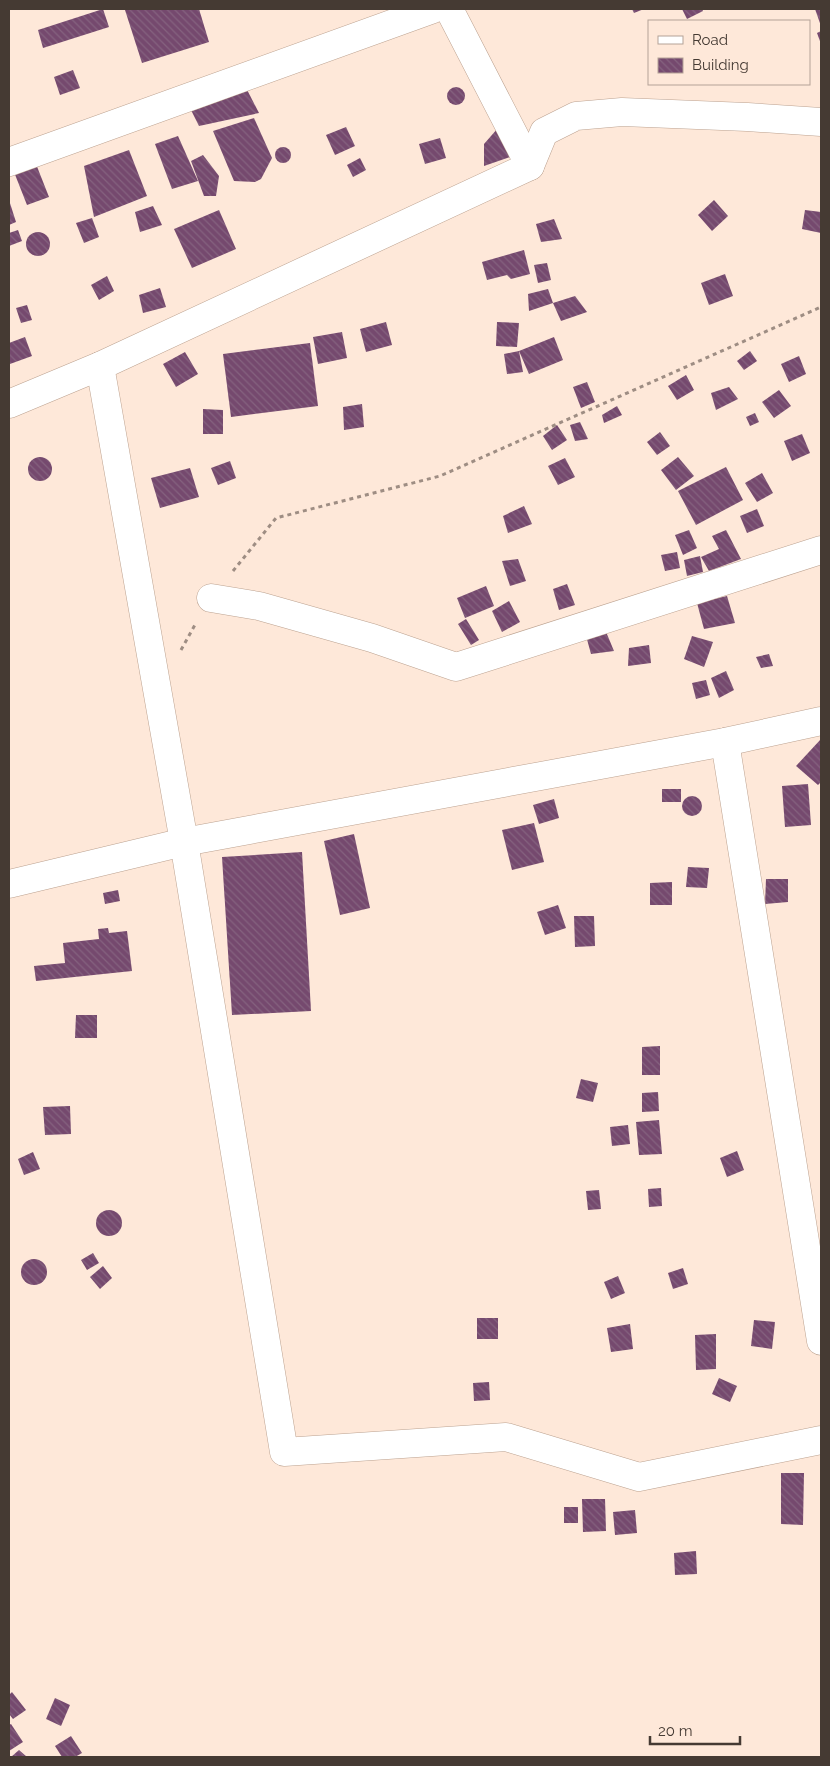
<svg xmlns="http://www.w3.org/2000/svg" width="830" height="1766" viewBox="0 0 830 1766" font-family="Raleway,sans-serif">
<defs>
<pattern id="building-back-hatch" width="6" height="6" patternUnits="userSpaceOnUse" patternTransform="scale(1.25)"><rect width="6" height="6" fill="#75496e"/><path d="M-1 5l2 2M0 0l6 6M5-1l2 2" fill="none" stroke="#85627f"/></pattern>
</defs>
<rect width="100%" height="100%" fill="#fee8d9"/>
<g fill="url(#building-back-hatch)">
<polygon points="103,9 109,27 43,48 38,30"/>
<polygon points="129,9 199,9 209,42 142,63 125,10"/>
<polygon points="632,9 644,9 634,13"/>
<polygon points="682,9 702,9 703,11 687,19"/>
<polygon points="815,9 821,9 821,26"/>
<polygon points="821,31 821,44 817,33"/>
<polygon points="73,70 80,88 60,95 54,77"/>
<polygon points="242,80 259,113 199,126 186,100"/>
<circle cx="456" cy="96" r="9"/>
<polygon points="254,118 272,158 261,179 255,182 234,181 213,131"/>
<polygon points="346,127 355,146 335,155 326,135"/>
<polygon points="498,128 513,156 484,166 484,144"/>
<polygon points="178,136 198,181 172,189 155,144"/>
<polygon points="440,138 446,158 425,164 419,144"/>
<circle cx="283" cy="155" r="8"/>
<polygon points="129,150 147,196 94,217 84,166"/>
<polygon points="203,155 219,176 216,196 204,196 191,161"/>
<polygon points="360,158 366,170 353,177 347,165"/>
<polygon points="36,164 49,197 27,205 14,172"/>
<polygon points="9,200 16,222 9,225"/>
<polygon points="714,200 728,216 712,231 698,215"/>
<polygon points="153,206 162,225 140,232 135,212"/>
<polygon points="219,210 236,249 192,268 174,229"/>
<polygon points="805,210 821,212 821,233 802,229"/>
<polygon points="92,218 99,237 84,243 76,223"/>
<polygon points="554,219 562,239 541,242 536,224"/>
<polygon points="18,230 22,241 9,246 9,233"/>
<circle cx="38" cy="244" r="12"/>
<polygon points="524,250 530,274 511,279 507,275 487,280 482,262"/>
<polygon points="547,263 551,280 538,283 534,265"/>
<polygon points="725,274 733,296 709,305 701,283"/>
<polygon points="107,276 114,291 99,300 91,285"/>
<polygon points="160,288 166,307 143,313 139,295"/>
<polygon points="548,289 553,303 529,311 528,294"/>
<polygon points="575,296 587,312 561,321 553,303"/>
<polygon points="27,305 32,320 21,323 16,308"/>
<polygon points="386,322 392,345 366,352 360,329"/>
<polygon points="497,322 519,323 517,347 496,346"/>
<polygon points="342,332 347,358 318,364 313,337"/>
<polygon points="25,337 32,356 10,364 9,343"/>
<polygon points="554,337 563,360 529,374 519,351"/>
<polygon points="310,343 318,406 231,417 223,354"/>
<polygon points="519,351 523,372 507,374 504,354"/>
<polygon points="750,351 757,361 744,370 737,361"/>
<polygon points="185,352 198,374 176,387 163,364"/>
<polygon points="799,356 806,374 789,382 781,364"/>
<polygon points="686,375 694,390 677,400 668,386"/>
<polygon points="587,382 595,402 581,408 573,387"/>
<polygon points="729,387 738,399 716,410 711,393"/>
<polygon points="779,390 791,406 774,418 762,402"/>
<polygon points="362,404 364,427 344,430 343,407"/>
<polygon points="617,406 622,415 604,423 602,415"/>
<polygon points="203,409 223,410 223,434 203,434"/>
<polygon points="755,413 759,422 750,426 746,417"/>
<polygon points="580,422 588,439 575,441 570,425"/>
<polygon points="557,425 567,440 552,450 543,436"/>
<polygon points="660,432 670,446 657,455 647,442"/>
<polygon points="802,434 810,453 792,461 784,441"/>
<polygon points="678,457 694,476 676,490 661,470"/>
<circle cx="40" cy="469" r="12"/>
<polygon points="565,458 575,477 558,485 548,466"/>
<polygon points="230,461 236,478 218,485 211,468"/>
<polygon points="726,467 743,500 696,525 678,491"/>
<polygon points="190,468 199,497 160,508 151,478"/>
<polygon points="762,473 773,493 757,502 745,483"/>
<polygon points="524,506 532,524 508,533 503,516"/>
<polygon points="757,509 764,526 747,533 740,516"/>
<polygon points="689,530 697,548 683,555 675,535"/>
<polygon points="726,530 741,559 709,571 701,557 719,549 712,536"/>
<polygon points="677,552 680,568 665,571 661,555"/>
<polygon points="700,556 703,572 687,576 684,560"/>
<polygon points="518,559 526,581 510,586 502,561"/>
<polygon points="567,584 575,605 559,610 553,589"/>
<polygon points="486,586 494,606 465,618 457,598"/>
<polygon points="727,596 735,623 704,629 697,603"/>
<polygon points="509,601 520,622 502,632 492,611"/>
<polygon points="466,619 479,640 471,645 458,624"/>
<polygon points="604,627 614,651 591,654 585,632"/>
<polygon points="692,636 713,642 704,667 684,659"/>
<polygon points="649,645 651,663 628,666 629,648"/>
<polygon points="769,654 773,666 761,668 756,657"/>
<polygon points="726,671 734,690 719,698 711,678"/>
<polygon points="706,680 710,695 696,699 692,683"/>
<polygon points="821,739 821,782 818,785 796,766"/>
<polygon points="808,784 811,825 785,827 782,786"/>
<rect x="662" y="789" width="19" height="13"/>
<circle cx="692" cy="806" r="10"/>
<polygon points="554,799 559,818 539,824 533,805"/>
<polygon points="534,823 544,862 512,870 502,830"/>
<polygon points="354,834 370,908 340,915 324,841"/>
<polygon points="302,852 311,1011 232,1015 222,857"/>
<polygon points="688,867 709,868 707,888 686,887"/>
<polygon points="766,879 788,879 788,902 765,904"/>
<polygon points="672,882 672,905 650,905 650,883"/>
<polygon points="118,890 120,901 105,904 103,893"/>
<polygon points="558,905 566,928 545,935 537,912"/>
<polygon points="574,916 594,916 595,946 575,947"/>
<polygon points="108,928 109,933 127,931 132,971 36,981 34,966 65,963 63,943 99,939 98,929"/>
<polygon points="76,1015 97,1015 97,1038 75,1038"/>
<polygon points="660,1046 660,1075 642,1075 642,1047"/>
<polygon points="581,1079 598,1083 593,1102 576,1098"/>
<polygon points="658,1092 659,1111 642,1112 642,1093"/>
<polygon points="70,1106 71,1134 45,1135 43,1107"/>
<polygon points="659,1120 662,1154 639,1155 636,1122"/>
<polygon points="628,1125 630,1144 612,1146 610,1127"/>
<polygon points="737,1151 744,1170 727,1177 720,1158"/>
<polygon points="33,1152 40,1169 24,1175 18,1159"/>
<polygon points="661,1188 662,1206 649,1207 648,1189"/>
<polygon points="599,1190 601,1209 588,1210 586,1191"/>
<circle cx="109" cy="1223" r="13"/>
<polygon points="93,1253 99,1263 87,1270 81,1260"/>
<circle cx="34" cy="1272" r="13"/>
<polygon points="103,1266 112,1278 100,1289 90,1277"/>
<polygon points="683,1268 688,1284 673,1289 668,1273"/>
<polygon points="618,1276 625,1293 611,1299 604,1282"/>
<rect x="477" y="1318" width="21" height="21"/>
<polygon points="754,1320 775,1322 772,1349 751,1346"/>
<polygon points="630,1324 633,1349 611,1352 607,1328"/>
<polygon points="716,1334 716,1369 696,1370 695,1335"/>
<polygon points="719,1378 737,1386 730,1402 712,1394"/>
<polygon points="489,1382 490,1400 474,1401 473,1383"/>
<polygon points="781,1473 804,1473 803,1525 781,1524"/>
<polygon points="582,1499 605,1499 606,1531 583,1532"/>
<rect x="564" y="1507" width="14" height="16"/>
<polygon points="635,1510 637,1533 615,1535 613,1512"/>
<polygon points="696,1551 697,1574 675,1575 674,1553"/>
<polygon points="12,1692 26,1710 13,1719 9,1714 9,1695"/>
<polygon points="55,1698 70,1705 61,1726 46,1719"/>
<polygon points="11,1724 23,1742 9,1751 9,1725"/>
<polygon points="71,1736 82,1753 75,1757 62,1757 55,1746"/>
<polygon points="19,1750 27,1757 11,1757"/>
</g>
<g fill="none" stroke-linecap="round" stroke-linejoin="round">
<g stroke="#bca290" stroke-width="29">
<g id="minor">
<polyline points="449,9 530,166"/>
<polyline points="9,162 433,9"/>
<polyline points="100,366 184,842 284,1452 506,1437 639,1477 821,1440"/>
<polyline points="9,404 100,366 530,166 544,132 576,116 622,112 747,117 821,122"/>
<polyline points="211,598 259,606 372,638 456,667 821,550"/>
<polyline points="725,742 821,1341"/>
<polyline points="9,884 184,842 725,742 821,721"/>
</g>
</g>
<g stroke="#9e8d83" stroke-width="3" stroke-dasharray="4 4" stroke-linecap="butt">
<polyline points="233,571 276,518 440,476 821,307"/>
<polyline points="181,650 196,623"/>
</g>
<use href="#minor" stroke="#fff" stroke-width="28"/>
</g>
<rect width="830" height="1766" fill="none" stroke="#453a33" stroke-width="20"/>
<rect x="648" y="20" width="162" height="65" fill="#fee8d9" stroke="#b4a297"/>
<rect x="658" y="36" width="25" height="8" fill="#ffffff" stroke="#b4a297"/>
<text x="692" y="45" font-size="15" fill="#453a33">Road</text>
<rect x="658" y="58" width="25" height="15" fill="url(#building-back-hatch)" stroke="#b4a297"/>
<text x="692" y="70" font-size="15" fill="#453a33">Building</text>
<path d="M650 1736v8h90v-8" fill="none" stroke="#453a33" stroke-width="2.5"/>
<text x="658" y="1736" font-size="15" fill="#453a33" stroke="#fee8d9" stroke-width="4" paint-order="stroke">20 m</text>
</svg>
